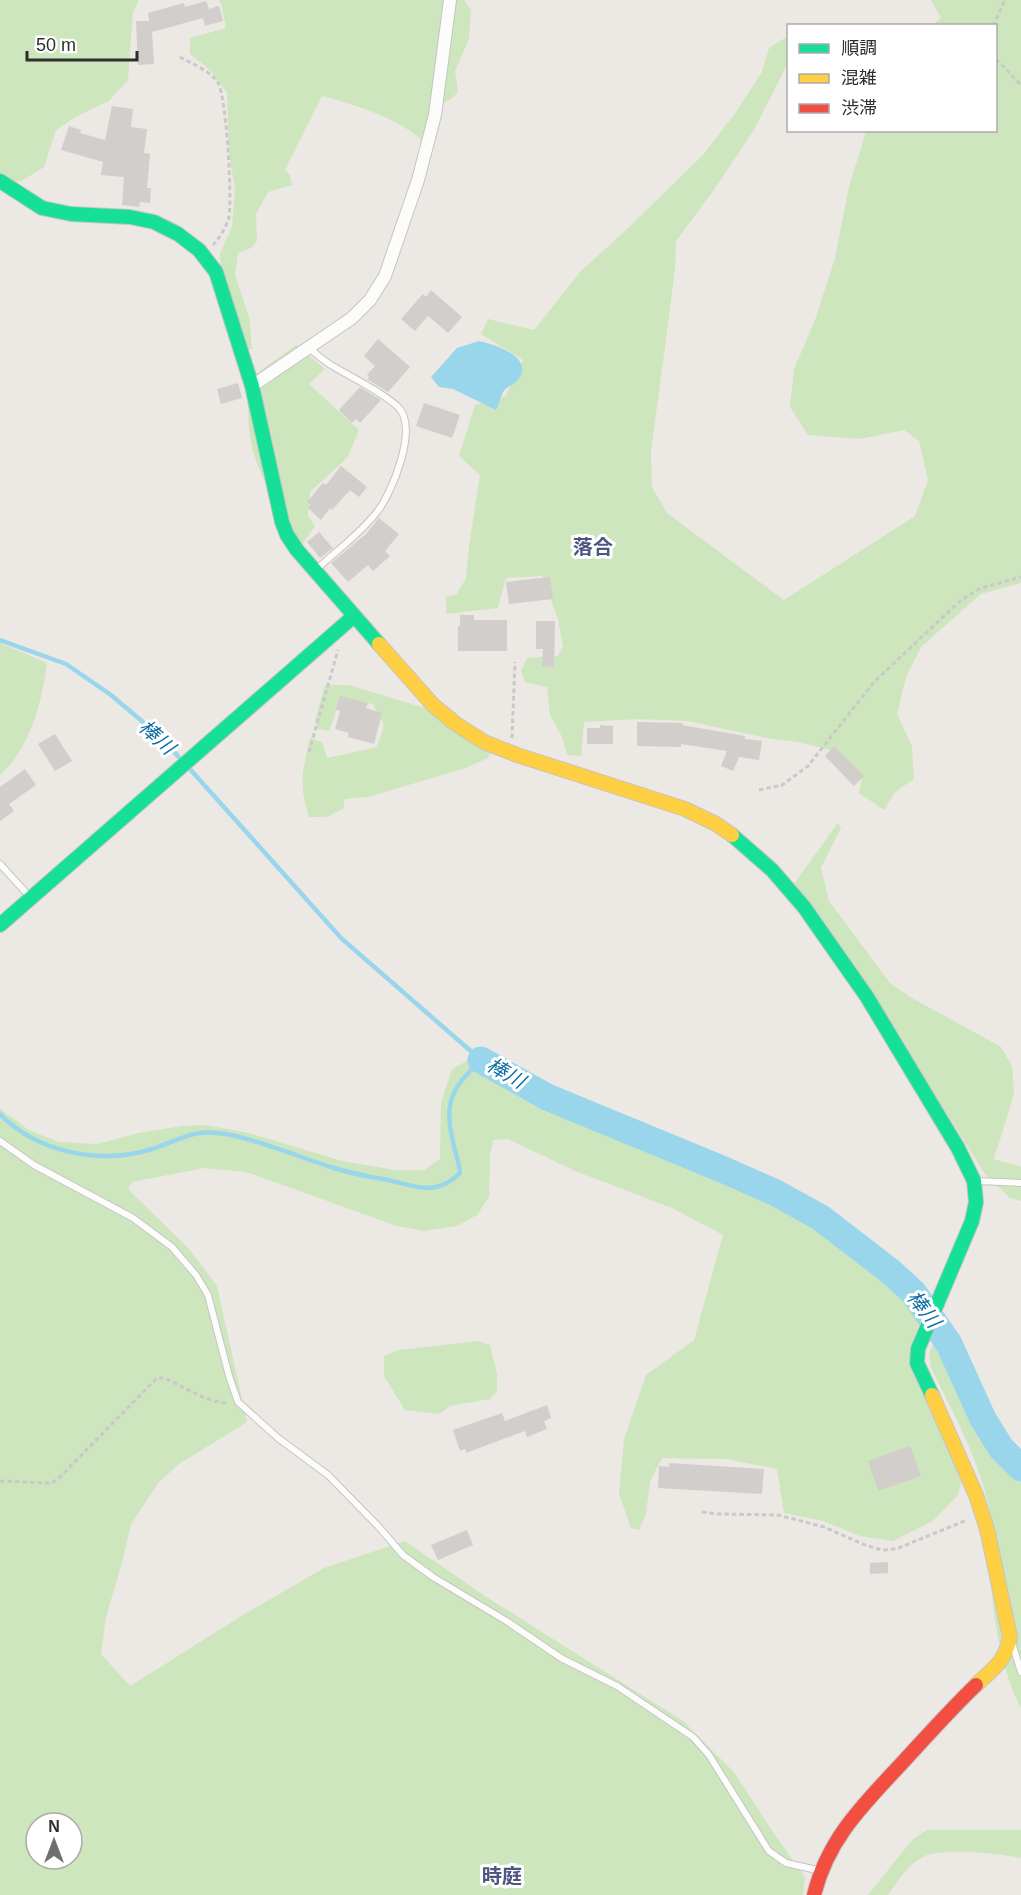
<svg xmlns="http://www.w3.org/2000/svg" width="1021" height="1895" viewBox="0 0 1021 1895" font-family="Arial,'Noto Sans JP',sans-serif">
<rect width="100%" height="100%" fill="#ece8e4"/>
<g fill="#cee6be" fill-rule="evenodd">
<polygon points="0,0 139,0 133,12 128,80 109,101 77,116 56,130 44,167 22,181 7,182 0,177"/>
<path d="M218,0h246l7,10 -2,29 -14,32 3,21 -7,7 -20,9 -7,34c-23,-23 -71,-38 -102,-46l-37,74 5,5 2,10 -24,7 -12,22 1,27 -6,7 -13,5 -3,22 14,42 3,32 -7,1 -24,-79 -1,-18 12,-26 3,-38 -6,-35 -2,-61 -17,-23 -20,-16v-16l36,-10 -5,-25z"/>
<polygon points="931,0 1021,0 1021,583 981,594 921,647 906,677 897,714 912,746 914,779 895,792 884,810 859,793 862,780 834,751 798,742 772,739 687,721 637,719 584,722 581,756 567,755 562,737 550,715 547,687 525,682 521,671 527,658 558,656 563,647 558,619 542,576 506,578 498,608 446,614 446,597 457,594 466,578 469,546 480,475 459,456 475,405 506,396 523,360 481,334 488,319 534,330 581,271 625,231 703,155 736,112 762,72 769,48 788,36 788,63 754,130 716,187 676,241 675,269 669,317 651,452 652,487 667,513 784,600 915,516 928,480 919,441 904,430 860,439 808,435 790,407 794,369 815,320 835,258 849,187 866,131 996,130 996,26 932,25 941,18"/>
<path d="M296,345l29,24 -16,15 50,46 -11,27 -38,35 -2,24 7,10 -12,17 -7,-2c-13,-26 -38,-67 -44,-94 -5,-22 -3,-44 -6,-66z"/>
<path d="M0,643l47,20c-5,39 -17,85 -47,112z"/>
<path d="M325,685h24l79,24 63,41 -3,8 -22,10 -98,29 -23,2 -2,10 -17,8h-17c-11,-33 -6,-47 1,-79l12,4 5,16 50,-11 7,-22 -11,-21 -32,-6 -12,33 -11,-2 -3,-8z"/>
<polygon points="838,823 841,828 821,868 829,901 890,983 912,998 1001,1047 1012,1066 1014,1094 994,1159 1021,1167 1021,1201 1010,1198 985,1174 909,1053 794,884"/>
<path d="M484,1056l65,34 51,23 141,54 41,21 79,54 68,56 -16,42 50,139 -6,17 -24,25 -40,20 -33,-5 -37,-15 -39,-8 -7,-44 -51,-10 -64,-1 -12,23 -4,33 -7,16 -8,-2 -12,-34 5,-55 22,-64 48,-35 29,-105 -51,-27 -97,-37 -67,-32 -15,1 -3,16 -1,41 -12,18 -20,11 -33,5 -27,-5 -151,-54 -42,-4 -72,14 -4,7 61,60 28,37 30,136 -68,42 -20,18 -28,42 -8,35 -17,58 -5,37 29,32 113,-71 81,-47 81,-27 83,57 195,123 51,51 37,57 34,48 -2,18h-803v-786l29,21 30,12 38,2 42,-11 43,-7 23,-1 44,8 93,28 53,9h29l16,-11 1,-56 11,-34 18,-10zM36,1823h36v36h-36z"/>
<path d="M939,1336l37,78 17,31 28,30v233c-20,-36 -30,-101 -31,-142 -1,-19 3,-41 -1,-59 -11,-50 -36,-94 -58,-139l-2,-13 6,-18z"/>
<polygon points="479,1341 490,1345 497,1373 497,1391 490,1399 450,1406 439,1414 405,1410 384,1376 384,1356 399,1350"/>
<path d="M927,1830h94v28c-20,-4 -81,-11 -98,-1 -16,8 -25,24 -35,38h-20l44,-55z"/>
</g>
<path fill="#99d6ec" d="M479,341c17,4 56,16 39,39 -4,5 -12,7 -15,12 -3,6 -4,13 -7,18l-43,-21 -14,-2 -8,-10 26,-29z"/>
<g fill="none" stroke-linecap="round" stroke-linejoin="round">
<g stroke="#99d6ec" stroke-width="4.5">
<polyline points="0,640 66,664 111,695 163,739 183,762"/>
<path d="M0,1114c38,39 101,51 152,35 29,-9 41,-21 74,-15 37,7 72,23 108,34 18,6 39,9 58,13 14,3 30,9 44,6 10,-2 17,-7 24,-14 -1,-13 -6,-23 -8,-36 -9,-39 4,-52 29,-77l-140,-122 -152,-170"/>
</g>
<polyline stroke="#99d6ec" stroke-width="27" points="481,1060 547,1097 724,1170 776,1193 821,1218 891,1272 913,1292 949,1344 983,1419 1001,1448 1021,1468"/>
</g>
<g fill="#d1cecb">
<polygon points="206,1 209,9 219,6 223,21 205,26 203,18 152,32 154,64 138,65 136,21 149,21 148,13 184,3 185,7"/>
<polygon points="112,106 133,109 131,127 147,129 144,153 150,154 147,188 151,188 150,203 140,202 139,207 122,205 124,177 101,175 103,162 61,150 69,126 81,130 80,133 105,140"/>
<polygon points="431,290 462,317 448,333 428,316 415,331 401,319 423,294 426,297"/>
<polygon points="378,339 410,367 388,392 367,379 369,377 367,375 375,366 364,356"/>
<polygon points="238,383 242,398 221,404 217,389"/>
<polygon points="360,387 381,400 360,423 356,419 352,423 339,410"/>
<polygon points="424,403 460,415 452,438 416,426"/>
<polygon points="341,466 367,487 359,497 350,490 332,510 330,508 321,520 308,508 310,505 307,502 323,483 326,485"/>
<polygon points="379,518 399,534 385,551 390,556 373,571 368,565 348,582 331,563 366,534"/>
<polygon points="319,532 333,548 320,558 307,542"/>
<polygon points="550,577 553,599 509,604 506,582"/>
<polygon points="460,615 474,615 474,620 507,620 507,651 458,651 458,626 460,626"/>
<polygon points="536,621 555,621 554,667 542,666 543,649 536,649"/>
<polygon points="340,696 368,703 366,708 382,713 374,744 348,737 349,733 335,729 340,711 336,710"/>
<polygon points="637,722 682,723 682,725 745,736 745,739 762,741 759,760 739,757 733,771 721,766 727,751 681,744 681,747 637,746"/>
<polygon points="600,725 613,726 613,744 587,744 587,728 600,728"/>
<polygon points="55,734 72,761 55,771 38,744"/>
<polygon points="834,746 864,776 854,786 825,756"/>
<polygon points="25,769 36,785 9,804 14,811 0,821 0,787"/>
<polygon points="547,1405 551,1418 544,1421 547,1429 527,1437 525,1431 466,1453 465,1449 460,1451 453,1430 502,1413 505,1421"/>
<polygon points="910,1446 921,1476 878,1491 868,1461"/>
<polygon points="669,1463 764,1469 762,1494 658,1488 659,1466 669,1467"/>
<polygon points="467,1530 473,1545 438,1560 431,1545"/>
<polygon points="888,1562 888,1573 870,1574 870,1563"/>
</g>
<g fill="none" stroke-linecap="round" stroke-linejoin="round">
<g stroke="#c5c4c5" stroke-width="8">
<g id="lane">
<path d="M309,348c7,6 14,12 22,17 21,13 47,24 66,41 23,20 -5,87 -20,106 -17,22 -41,39 -60,57"/>
<polyline points="0,864 30,897"/>
<polyline points="0,1141 34,1165 133,1218 172,1247 196,1275 208,1295 229,1376 238,1402 278,1438 328,1475 378,1526 403,1555 433,1577 508,1622 561,1658 617,1686 693,1737 709,1755 769,1851 786,1863 817,1870"/>
<polyline points="977,1181 1021,1183"/>
<polyline points="1013,1646 1021,1672"/>
</g>
</g>
<g stroke="#c5c4c5" stroke-width="14">
<polyline id="street" points="252,386 352,318 370,300 385,276 418,180 435,115 450,0"/>
</g>
<g stroke="#c5c4c5" stroke-width="16">
<g id="fast">
<polyline points="0,181 42,208 71,214 130,217 154,222 178,234 199,250 216,272 252,386 282,522 287,535 297,550 379,644"/>
<polyline points="732,835 772,870 804,907 867,997 958,1148 974,1181 976,1202 972,1221 918,1349 917,1363 932,1395"/>
<polyline points="0,925 354,616"/>
</g>
</g>
<g stroke="#c5c4c5" stroke-width="16">
<g id="slow">
<polyline points="379,644 433,705 456,724 484,742 517,755 685,809 716,824 732,835"/>
<path d="M932,1395l44,100 11,34 23,108c-5,25 -16,31 -34,48"/>
</g>
</g>
<g stroke="#c5c4c5" stroke-width="16">
<path id="jam" d="M814,1895c14,-57 50,-91 89,-133 24,-26 48,-53 73,-77"/>
</g>
<g stroke="#c9c9c8" stroke-width="3" stroke-dasharray="4.5 3" stroke-linecap="butt">
<polyline points="993,26 1005,0"/>
<path d="M180,57c12,7 31,14 38,26 9,16 14,115 11,134 -3,11 -9,20 -16,28"/>
<polyline points="996,59 1021,85"/>
<polyline points="512,738 515,662"/>
<polyline points="309,752 338,650"/>
<polyline points="759,790 782,785 808,766 874,682 960,601 981,588 1021,577"/>
<path d="M0,1481l50,2 7,-3 100,-102h7c17,7 46,26 64,25"/>
<polyline points="702,1512 718,1514 778,1515 824,1527 865,1545 882,1550 896,1549 967,1520"/>
</g>
<use href="#lane" stroke="#fcfcfb" stroke-width="6"/>
<use href="#street" stroke="#fcfcfb" stroke-width="12"/>
<use href="#fast" stroke="#16e098" stroke-width="14"/>
<use href="#slow" stroke="#ffcf43" stroke-width="14"/>
<use href="#jam" stroke="#f24e42" stroke-width="14"/>
</g>
<g text-anchor="middle" dominant-baseline="central" stroke-width="6" stroke-linejoin="round" paint-order="stroke">
<g font-size="20" font-weight="bold" fill="#4d5680" stroke="#fff">
<text x="593" y="547">落合</text>
<text x="502" y="1876">時庭</text>
</g>
<g font-size="20" font-style="italic" fill="#0d6fa3" stroke="#fff">
<text transform="translate(157 737) rotate(42)">棒川</text>
<text transform="translate(506 1073) rotate(30)">棒川</text>
<text transform="translate(924 1309) rotate(53)">棒川</text>
</g>
</g>
<rect x="787" y="24" width="210" height="108" fill="#ffffff" stroke="#ababab" stroke-width="1.5"/>
<rect x="799" y="44" width="30" height="9" fill="#16e098" stroke="#ababab" stroke-width="1.5"/>
<text x="841" y="54" font-size="18" fill="#2e2e2e">順調</text>
<rect x="799" y="74" width="30" height="9" fill="#ffcf43" stroke="#ababab" stroke-width="1.5"/>
<text x="841" y="84" font-size="18" fill="#2e2e2e">混雑</text>
<rect x="799" y="104" width="30" height="9" fill="#f24e42" stroke="#ababab" stroke-width="1.5"/>
<text x="841" y="114" font-size="18" fill="#2e2e2e">渋滞</text>
<g transform="translate(54 1841)"><circle r="28" fill="#ffffff" stroke="#ababab" stroke-width="1.5"/>
<path d="M0-4.5L10 22L0 15L-10 22Z" fill="#706f6e"/>
<text y="-9" font-size="16" font-weight="bold" text-anchor="middle" fill="#2e2e2e">N</text>
</g>
<path d="M27 51v9h110v-9" fill="none" stroke="#2e2e2e" stroke-width="3"/>
<text x="36" y="51" font-size="18" fill="#2e2e2e" stroke="#ffffff" stroke-width="4.5" paint-order="stroke">50 m</text>
</svg>
